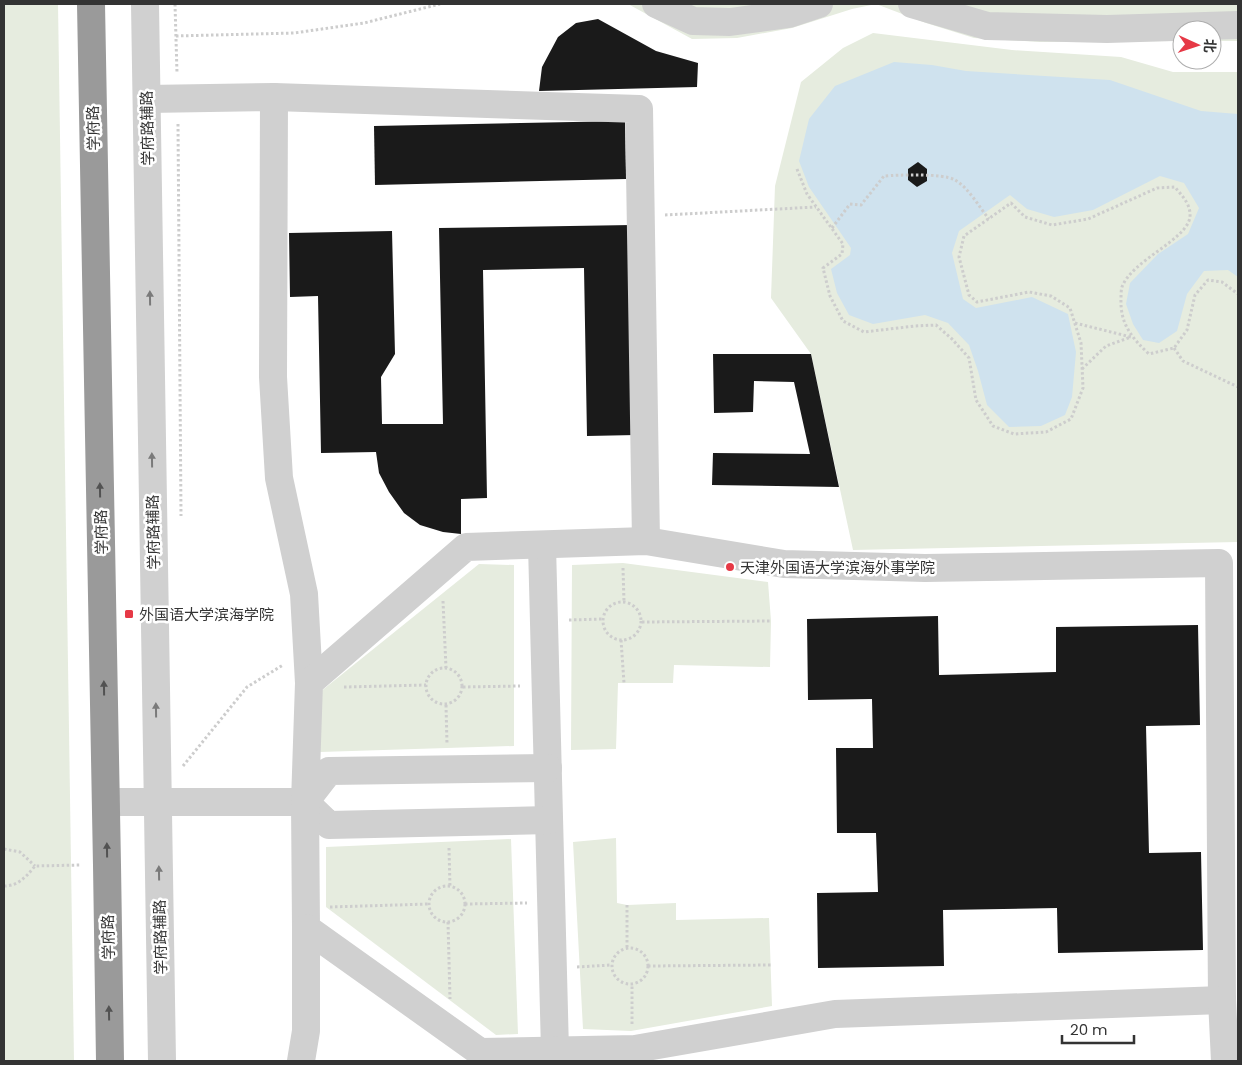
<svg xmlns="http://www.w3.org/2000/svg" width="1242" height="1065" viewBox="0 0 1242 1065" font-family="Poppins,'Noto Sans SC',sans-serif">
<rect width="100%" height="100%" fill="#fff"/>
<g fill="#e6ecdf">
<polygon points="4,4 58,4 74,1061 4,1061"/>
<polygon points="628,4 1238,4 1238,41 1212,41 1212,30 1182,30 1182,41 1040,42 974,38 926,23 876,4 852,9 792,28 737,38 692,39"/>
<polygon points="873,33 1012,50 1121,57 1173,72 1238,72 1238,542 853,550 811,354 771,298 775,186 801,82 843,48"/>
<polygon points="623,563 768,582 771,621 770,667 674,665 673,683 618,683 616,749 571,750 572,565"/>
<polygon points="479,564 514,565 514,746 320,752 320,692"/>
<polygon points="616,838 617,903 627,905 676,903 676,920 769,918 772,1006 631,1031 583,1029 573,842"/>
<polygon points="511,839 518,1034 496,1035 326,907 326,847"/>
</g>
<polygon fill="#cfe2ee" points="894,62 932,65 966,71 1110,80 1201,111 1238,114 1238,277 1228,270 1204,271 1187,294 1177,331 1159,343 1143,340 1133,324 1126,304 1130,283 1158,254 1188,234 1199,208 1184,183 1160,176 1093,210 1054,217 1027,209 1010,195 959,231 952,253 963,299 976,308 1032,297 1068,314 1076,352 1072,397 1065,415 1041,426 1009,427 987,405 978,371 969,345 948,323 925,315 873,324 849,315 837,293 831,269 850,255 851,248 809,187 799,161 809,119 835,86"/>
<g fill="#1a1a1a">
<polygon points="598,19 656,51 698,63 697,87 539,91 542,67 558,37 576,23"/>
<polygon points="625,121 626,179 375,185 374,126"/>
<polygon points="918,162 927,169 927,181 917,187 908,180 908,169"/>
<polygon points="632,225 636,435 587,436 584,268 483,270 487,498 461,499 461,534 443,532 420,525 404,513 389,492 379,473 376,452 321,453 318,296 290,297 289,233 392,231 395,354 381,377 382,424 443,424 439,228"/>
<polygon points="713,354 811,354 839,487 712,485 713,453 810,454 794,382 754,381 753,412 714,413"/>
<polygon points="938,616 939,675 1056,672 1056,627 1198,625 1200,725 1146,726 1149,853 1201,852 1203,950 1058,953 1057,908 943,910 944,966 818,968 817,893 878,892 876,833 837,833 836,748 873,748 872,699 808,700 807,619"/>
</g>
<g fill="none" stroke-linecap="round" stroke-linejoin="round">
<g stroke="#cdcdcd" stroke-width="3" stroke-dasharray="2.5 2.5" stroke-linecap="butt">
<polyline points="175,4 177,73"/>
<polyline points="176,36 294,33 364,23 440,4"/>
<polyline points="178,124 181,516"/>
<path d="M797,169l10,25 36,50 -1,10 -19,14 7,28 13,25 21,11 51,-6 21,-1 16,14 17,19 7,42 17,26 21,8 32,-2 25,-13 12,-31 -2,-45 -11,-35 -19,-12 -22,-4 -52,10 -8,-7 -10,-38 5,-21 47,-33 14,14 27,8 36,-6 69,-31 18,-1c7,9 16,17 15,30 -3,23 -58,43 -68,70 -1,3 -1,8 -1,12 -1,25 11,39 28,55l25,-6 13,-18 8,-35 13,-15 14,2 16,12"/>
<polyline points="665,215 816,207"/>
<path d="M832,228l18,-24 11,1 23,-29c15,-1 59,-3 71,4 14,8 24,27 34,39"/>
<polyline points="1075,323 1131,337"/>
<polyline points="1174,348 1183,361 1238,387"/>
<polyline points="1082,369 1106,346 1131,337"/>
<polyline points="623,568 624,602"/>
<polyline points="443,601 446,668"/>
<circle cx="622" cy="621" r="19"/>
<polyline points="569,620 603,619"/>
<polyline points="642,622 771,621"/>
<polyline points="621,640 624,683"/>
<circle cx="444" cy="686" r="18"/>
<polyline points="344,687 426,685"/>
<polyline points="463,687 520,686"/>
<polyline points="446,705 447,744"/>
<polyline points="183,766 247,687 283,665"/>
<polyline points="449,848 450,887"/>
<polyline points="4,849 20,852 35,866"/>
<path d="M4,886c14,0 22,-9 31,-20l46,-1"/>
<circle cx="447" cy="904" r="18"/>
<polyline points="465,904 527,903"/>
<polyline points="627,905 627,947"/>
<polyline points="330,907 429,904"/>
<polyline points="448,922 450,999"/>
<circle cx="630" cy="966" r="18"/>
<polyline points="648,966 771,965"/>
<polyline points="577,967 611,965"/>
<polyline points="632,1024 632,985"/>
</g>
<g stroke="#d0d0d0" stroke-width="28">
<polyline points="145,4 162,1061"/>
<polyline points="656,4 693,21 730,22 789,14 819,4"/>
<polyline points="912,4 987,26 1107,29 1238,25"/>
<polyline points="274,97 273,377 279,478 304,594 309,683"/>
<polyline points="147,99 274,97 639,109 646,541"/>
<polyline points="542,545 555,1051"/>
<polyline points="106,802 305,802 329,825 549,820"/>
<polyline points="305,802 309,683 466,547 646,541 784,564 925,568 1219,563 1222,1000 835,1014 635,1049 480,1052 306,928 305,802 329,771 548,768"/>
<polyline points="1222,1000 1225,1061"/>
<polyline points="301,1061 306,1031 306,928"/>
</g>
<polyline stroke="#9a9a9a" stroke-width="28" points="91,4 107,865 110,1061"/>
</g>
<defs><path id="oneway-solid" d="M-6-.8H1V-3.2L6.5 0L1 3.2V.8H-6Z" transform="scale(1.25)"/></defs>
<g fill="#7a7a7a">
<use href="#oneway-solid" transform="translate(150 298) rotate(-91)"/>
<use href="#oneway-solid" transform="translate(152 460) rotate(-91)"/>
<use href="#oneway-solid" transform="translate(156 710) rotate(-91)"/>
<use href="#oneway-solid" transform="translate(159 873) rotate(-91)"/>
</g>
<g fill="#525252">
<use href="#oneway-solid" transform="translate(100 490) rotate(-91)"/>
<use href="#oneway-solid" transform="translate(104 688) rotate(-91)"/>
<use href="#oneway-solid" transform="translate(107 850) rotate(-91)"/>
<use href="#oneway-solid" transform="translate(109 1013) rotate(-91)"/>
</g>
<g fill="#e63946" stroke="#fff" stroke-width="2">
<circle cx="730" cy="567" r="5"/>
<rect x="124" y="609" width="10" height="10" rx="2.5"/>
</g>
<g text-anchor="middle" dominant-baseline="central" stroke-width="5" stroke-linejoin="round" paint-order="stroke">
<g font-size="15" fill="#333" stroke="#fff">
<text transform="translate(93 128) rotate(-91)">学府路</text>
<text transform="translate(147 128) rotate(-91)">学府路辅路</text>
<text transform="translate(101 532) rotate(-91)">学府路</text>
<text transform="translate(153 532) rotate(-91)">学府路辅路</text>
<text transform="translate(108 937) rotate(-91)">学府路</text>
<text transform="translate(160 937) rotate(-91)">学府路辅路</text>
</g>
<g font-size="15" fill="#333" stroke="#fff" text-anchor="start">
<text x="740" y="567">天津外国语大学滨海外事学院</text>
<text x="139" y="614">外国语大学滨海学院</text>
</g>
</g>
<rect width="1242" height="1065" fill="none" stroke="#333333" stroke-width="10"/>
<g transform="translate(1197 45) rotate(93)"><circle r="24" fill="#ffffff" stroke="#adadad"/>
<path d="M0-4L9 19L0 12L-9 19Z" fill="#e63946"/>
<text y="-8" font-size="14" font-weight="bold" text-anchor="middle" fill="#333333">北</text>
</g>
<path d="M1062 1035v8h72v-8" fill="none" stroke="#333333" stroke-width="2.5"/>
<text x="1070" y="1035" font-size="15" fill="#333333" stroke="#ffffff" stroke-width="4" paint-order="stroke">20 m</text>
</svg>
